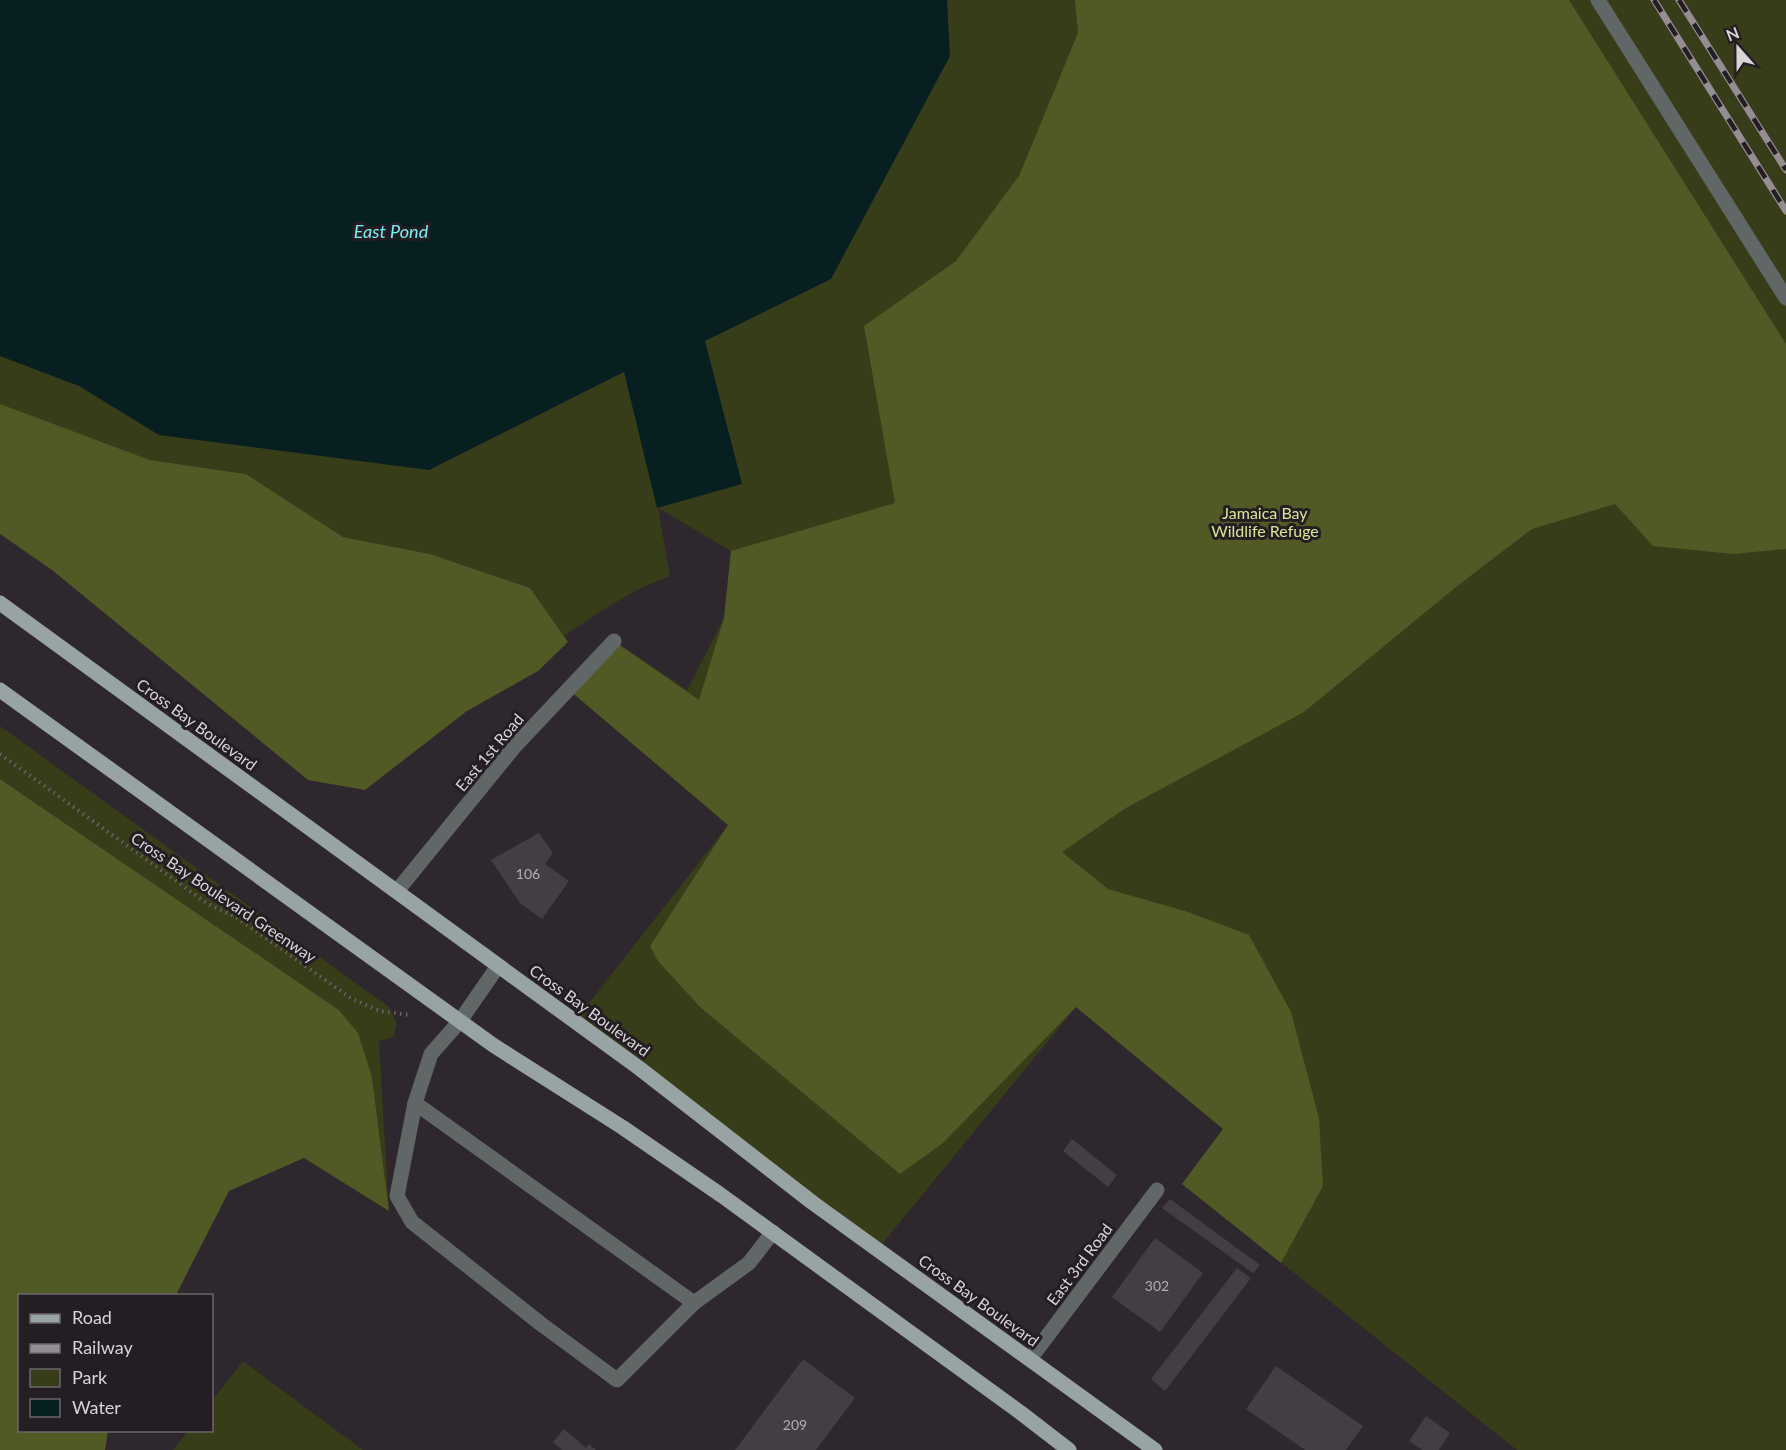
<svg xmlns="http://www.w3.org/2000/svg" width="1786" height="1450" viewBox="0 0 1786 1450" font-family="Lato,sans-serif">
<rect width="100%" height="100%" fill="#2e272e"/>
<g fill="#373c19">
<path d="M0,0h1786v1450h-269l-335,-266 41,-55 -147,-122 -198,242 -303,-228 153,-196 -159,-135 45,-49 73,49 37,-72 7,-67 -73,-43 12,68c-39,14 -72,37 -106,60l-34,-48 -100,-34 -87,-17 -97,-63 -96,-14 -53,-20 -97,10z"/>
<polygon points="0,726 389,1007 397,1024 393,1037 379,1041 389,1211 372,1077 339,1010 0,779"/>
<polygon points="243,1361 363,1450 173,1450 188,1431 212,1430 212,1401"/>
</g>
<g fill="#515924">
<polygon points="1075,0 1569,0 1786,344 1786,549 1733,554 1653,546 1615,504 1532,529 1456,587 1304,712 1126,808 1062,852 1108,889 1185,911 1249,935 1291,1012 1319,1118 1323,1186 1281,1263 1182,1184 1223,1129 1076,1007 943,1143 900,1174 700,1007 658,961 650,946 728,825 569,690 614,641 699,700 724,618 731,551 895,503 864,326 956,261 1019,176 1078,33"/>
<polygon points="0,404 150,460 246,474 343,537 430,554 530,588 568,642 538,671 467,711 365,790 308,780 52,570 0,534"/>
<polygon points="0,779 339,1010 358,1033 372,1077 389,1211 304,1158 229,1191 176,1295 20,1296 20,1430 108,1431 105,1450 0,1450"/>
</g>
<polygon fill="#071f20" points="0,0 947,0 950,56 831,279 705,341 742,484 657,508 624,372 429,470 159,435 79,386 0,356"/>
<g fill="#443e44">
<polygon points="539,833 553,853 545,864 569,881 542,919 520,903 491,860"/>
<polygon points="1072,1139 1117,1175 1108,1187 1063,1151"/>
<polygon points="1170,1199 1260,1265 1253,1273 1162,1208"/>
<polygon points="1155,1238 1203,1273 1160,1332 1112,1297"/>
<polygon points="1237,1268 1251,1278 1165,1391 1151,1379"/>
<polygon points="803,1359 855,1398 816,1450 735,1450"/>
<polygon points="1276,1366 1363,1426 1346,1450 1305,1450 1246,1409"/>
<polygon points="1426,1416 1450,1433 1439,1450 1422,1450 1409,1441"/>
<polygon points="564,1429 586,1448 589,1444 596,1450 562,1450 553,1442"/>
</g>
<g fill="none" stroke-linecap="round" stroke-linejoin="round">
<polyline stroke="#696369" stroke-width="4" stroke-dasharray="1.5 4.5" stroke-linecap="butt" points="0,754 208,904 236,917 352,999 380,1011 409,1015"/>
<g stroke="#616766" stroke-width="15">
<polyline points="1598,0 1786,298"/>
<polyline points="397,891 515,746 614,641"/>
<polyline points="498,966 460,1021 431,1054 415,1103 397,1196 412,1222 541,1324 617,1380 694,1303 749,1263 773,1232"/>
<polyline points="415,1103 694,1303"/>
<polyline points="1030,1359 1157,1190"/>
</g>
<g stroke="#98a3a3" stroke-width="15">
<polyline points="0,603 639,1068 813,1203 1155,1450"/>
<polyline points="0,690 493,1045 622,1127 721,1195 1021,1413 1069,1450"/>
</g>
<g stroke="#948e94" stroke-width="7">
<g id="rail">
<polyline points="1654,0 1786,211"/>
<polyline points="1679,0 1786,170"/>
</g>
</g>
<use href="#rail" stroke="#241e24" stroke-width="4.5" stroke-dasharray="14" stroke-linecap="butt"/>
</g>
<g text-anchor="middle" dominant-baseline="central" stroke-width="6" stroke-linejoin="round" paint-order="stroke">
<g font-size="14" fill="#b3aeb3">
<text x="528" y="873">106</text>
<text x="1157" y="1285">302</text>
<text x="795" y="1424">209</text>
</g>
<g font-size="16" fill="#d7e694" stroke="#241e24">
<text x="1265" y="512">Jamaica Bay<tspan x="1265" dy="18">Wildlife Refuge</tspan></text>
</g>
<g font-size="16" fill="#d8d4d8" stroke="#241e24">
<text transform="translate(197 724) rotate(36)">Cross Bay Boulevard</text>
<text transform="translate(489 752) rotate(-50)">East 1st Road</text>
<text transform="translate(224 897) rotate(34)">Cross Bay Boulevard Greenway</text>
<text transform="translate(590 1010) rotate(36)">Cross Bay Boulevard</text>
<text transform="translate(1079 1264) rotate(-53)">East 3rd Road</text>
<text transform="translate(979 1300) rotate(36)">Cross Bay Boulevard</text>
</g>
<g font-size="18" font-style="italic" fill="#79eef2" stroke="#241e24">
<text x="391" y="231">East Pond</text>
</g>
</g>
<rect x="18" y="1294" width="195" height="138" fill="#241e24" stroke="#6c676c" stroke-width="1.5"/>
<rect x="30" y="1314" width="30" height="9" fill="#98a3a3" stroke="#6c676c" stroke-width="1.5"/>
<text x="72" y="1324" font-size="18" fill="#d8d4d8">Road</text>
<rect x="30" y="1344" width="30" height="9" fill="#948e94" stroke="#6c676c" stroke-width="1.5"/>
<text x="72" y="1354" font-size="18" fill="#d8d4d8">Railway</text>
<rect x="30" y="1369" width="30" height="18" fill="#373c19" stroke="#6c676c" stroke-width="1.5"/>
<text x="72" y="1384" font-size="18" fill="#d8d4d8">Park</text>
<rect x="30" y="1399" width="30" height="18" fill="#071f20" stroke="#6c676c" stroke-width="1.5"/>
<text x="72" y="1414" font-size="18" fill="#d8d4d8">Water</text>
<g transform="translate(1738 48) rotate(339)" stroke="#241e24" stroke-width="4.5" paint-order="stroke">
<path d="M0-4.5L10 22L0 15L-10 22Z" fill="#d8d4d8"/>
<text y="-9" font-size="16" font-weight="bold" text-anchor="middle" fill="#d8d4d8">N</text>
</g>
</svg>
